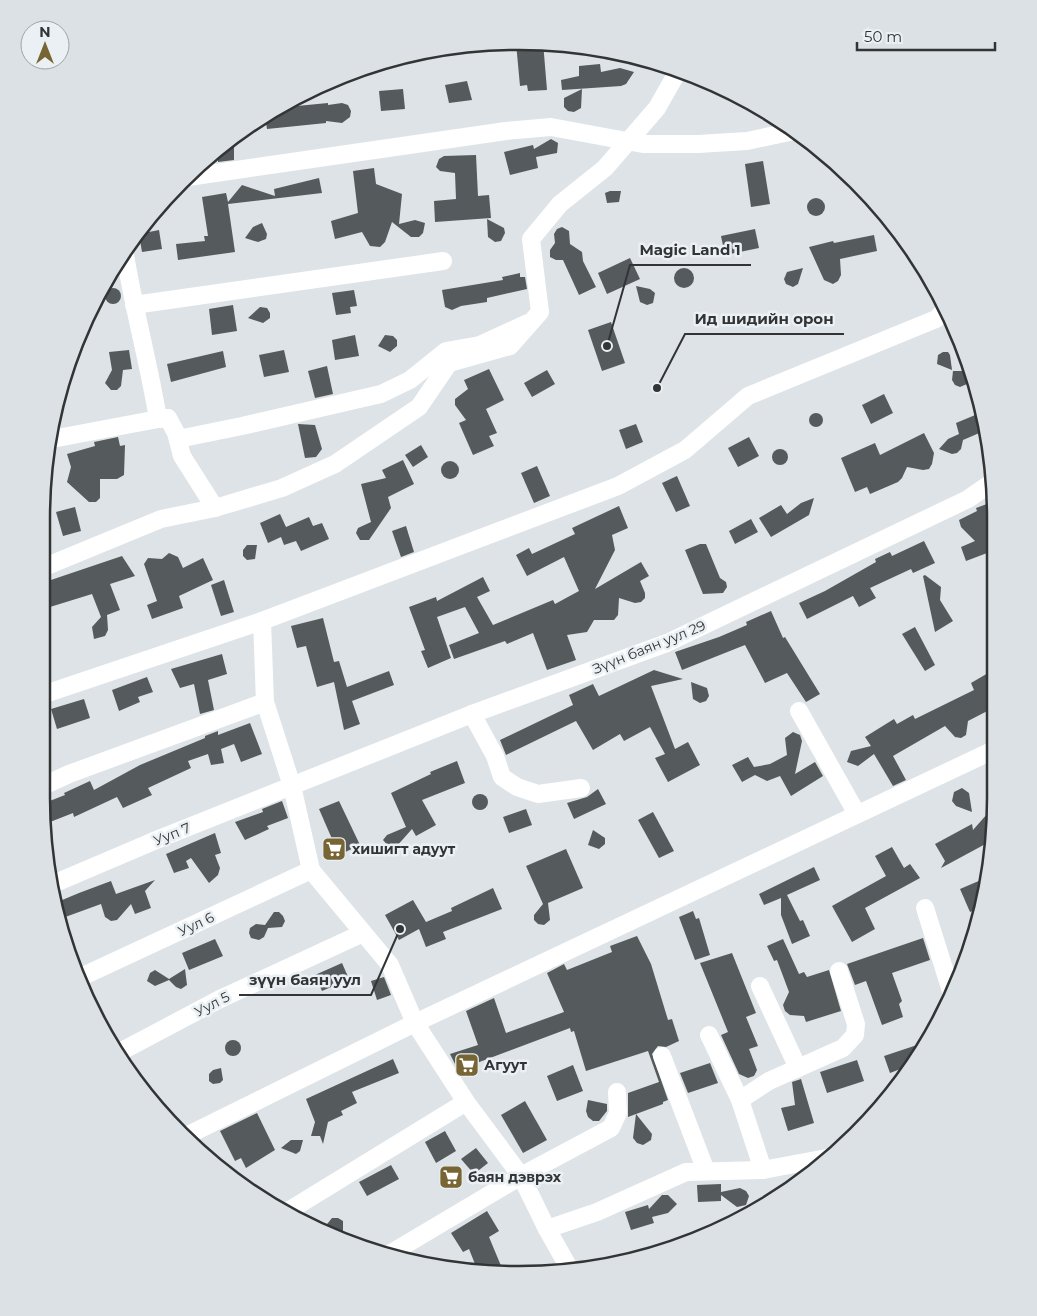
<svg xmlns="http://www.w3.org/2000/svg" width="1037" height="1316" viewBox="0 0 1037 1316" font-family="Montserrat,sans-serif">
<rect width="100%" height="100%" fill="#dde3e6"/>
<g fill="#555a5c">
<polygon points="543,42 547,90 528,91 527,85 520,86 516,43"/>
<polygon points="600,64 601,72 620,68 634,72 626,84 621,86 562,90 561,80 579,76 579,66"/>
<polygon points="467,81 472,100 449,103 445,85"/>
<polygon points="403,89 405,109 381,111 379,91"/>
<polygon points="582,89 581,108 574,112 568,111 564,107 564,98"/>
<polygon points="328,103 328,105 342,103 348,105 351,111 350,117 342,123 326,121 326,123 267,129 265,116 276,108"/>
<polygon points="234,138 234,160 218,162 218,150"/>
<polygon points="551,139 558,143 557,153 536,157 538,168 510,175 504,152 533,145 534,149"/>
<polygon points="476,155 478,196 489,195 491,218 435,222 434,201 456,199 455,173 440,171 436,167 439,159 444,156"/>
<polygon points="763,161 770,204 751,207 745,164"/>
<polygon points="374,168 376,184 402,194 399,224 415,220 425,223 423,233 419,237 411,237 392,222 385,242 380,247 370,246 362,232 335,239 331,221 358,213 353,171"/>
<polygon points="319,178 322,193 228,204 235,252 178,260 176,244 205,241 204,236 208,236 202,197 226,193 228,202 242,185 275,196 274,189"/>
<polygon points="610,191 621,191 619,202 607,203 605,193"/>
<circle cx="816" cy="207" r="9"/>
<polygon points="487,219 504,228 505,233 501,241 495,242 488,237"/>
<polygon points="262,223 267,234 266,239 258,242 245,238 253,227"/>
<polygon points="562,227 569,231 570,244 582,252 583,261 596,287 579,295 563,260 556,260 550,257 550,250 555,243 554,234 557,229"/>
<polygon points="755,229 759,248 725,255 721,236"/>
<polygon points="159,230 162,249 142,252 139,234"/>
<polygon points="874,235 877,251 840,259 841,275 838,281 833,284 824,280 809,247 833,241 834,243"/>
<polygon points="630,258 640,279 607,294 598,273"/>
<polygon points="803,268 798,284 793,287 786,284 784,279 787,272"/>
<circle cx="684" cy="278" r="10"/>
<polygon points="520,273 520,277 525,277 527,289 487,298 487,302 461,306 452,310 445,307 442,290 503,280 502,277"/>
<polygon points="636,286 650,289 655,293 653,303 647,305 640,302"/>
<circle cx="113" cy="296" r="8"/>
<polygon points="354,290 357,306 350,307 351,313 336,315 332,293"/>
<polygon points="233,305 237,331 212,335 209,309"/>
<polygon points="260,307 267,308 270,313 270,318 263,323 248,318"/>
<polygon points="611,322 625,363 602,371 588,330"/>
<polygon points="355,335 359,356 335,360 332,340"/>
<polygon points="385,335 393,336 397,340 397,346 390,352 378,346"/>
<polygon points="129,350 132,369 123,370 121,386 117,390 111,390 105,383 112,370 109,352"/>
<polygon points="284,350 289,372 264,377 259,355"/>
<polygon points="223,351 226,367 171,382 167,364"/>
<polygon points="943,352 948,352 950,355 952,370 937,364 938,355"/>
<polygon points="327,366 333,394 315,398 308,371"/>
<polygon points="489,369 504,400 486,409 497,433 489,436 494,446 473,455 459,423 466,420 455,405 455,399 468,389 464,380"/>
<polygon points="547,370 555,384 532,397 524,383"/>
<polygon points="953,371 963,371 967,374 969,379 967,384 960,387 955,385 952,380"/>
<polygon points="884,394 893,413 871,424 862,405"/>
<circle cx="816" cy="420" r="7"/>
<polygon points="980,413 984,431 963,440 961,449 957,453 952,454 939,449 948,439 959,434 956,423"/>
<polygon points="298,424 315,425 322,449 316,457 305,458"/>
<polygon points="636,424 643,442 626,449 619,430"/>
<polygon points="924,433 934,453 932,464 929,469 923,470 907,467 902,478 898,482 870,494 867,487 855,492 841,458 875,443 880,455"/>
<polygon points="118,437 120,446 125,445 124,475 117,479 100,479 100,498 96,502 89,502 67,482 71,467 67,454 95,446 94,442"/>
<polygon points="749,437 759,456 738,467 728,448"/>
<polygon points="421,445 428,457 413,467 405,455"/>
<circle cx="780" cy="457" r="8"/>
<polygon points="403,460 414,484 388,497 391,508 369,540 360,540 356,533 358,528 371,522 361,484 386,478 382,470"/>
<circle cx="450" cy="470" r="9"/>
<polygon points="537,466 550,496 534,503 521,473"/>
<polygon points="677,476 690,506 676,512 662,483"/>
<polygon points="814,498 809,515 771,537 759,518 781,505 787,514 801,503"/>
<polygon points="995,501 995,550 966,561 961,547 975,541 961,527 959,520 977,511 976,508"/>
<polygon points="619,506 628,528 612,535 615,550 595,589 641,562 649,576 640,581 645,593 645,598 641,602 635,603 619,598 618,615 614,620 594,620 587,632 567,635 576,660 547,670 533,633 507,644 505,641 454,659 449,645 479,633 465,607 437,617 451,658 428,668 421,651 425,650 409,607 436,597 437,601 483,577 490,591 477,597 493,625 553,600 555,604 579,591 564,557 527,576 516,555 529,548 532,554 575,534 572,528"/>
<polygon points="75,507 81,531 63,536 56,512"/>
<polygon points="280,514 286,527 309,517 313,526 322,523 329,539 301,551 296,541 284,545 281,537 268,543 260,523"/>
<polygon points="751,519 758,532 735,544 729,531"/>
<polygon points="406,526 414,552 401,557 392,531"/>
<polygon points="924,541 935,563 913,573 911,569 870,588 876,598 859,607 853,596 807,619 799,603 825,591 876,562 875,559 890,552 892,556"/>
<polygon points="700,544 706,544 720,578 726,582 727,587 723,593 703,594 685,550"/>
<polygon points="247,545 257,545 255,559 247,560 243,556 243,550"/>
<polygon points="169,553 178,557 183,568 203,558 213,580 179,596 183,608 152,619 147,605 157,601 144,564 148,558 162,559"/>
<polygon points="122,556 135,576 110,584 120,610 107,615 108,630 105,636 94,639 92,627 101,617 92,594 50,607 42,583"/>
<polygon points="925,575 941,587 940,600 953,621 935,632 923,576"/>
<polygon points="224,580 234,612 221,616 211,585"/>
<polygon points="771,611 783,638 785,637 820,694 806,702 787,673 765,683 745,645 682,670 675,652 719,637 747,625 746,622"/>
<polygon points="323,618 334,662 339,661 347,687 389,671 394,685 352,701 360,724 344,730 334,682 317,687 306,646 297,648 291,626"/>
<polygon points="915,627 935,665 925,671 902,634"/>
<polygon points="222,654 227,674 208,680 214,710 200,714 194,684 180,688 171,669"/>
<polygon points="995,669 995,707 968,721 966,735 961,738 955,737 945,726 893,756 906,780 893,786 874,754 858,766 847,762 851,751 871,746 865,737 894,719 897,724 913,715 915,719 974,690 971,683"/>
<polygon points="654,670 683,679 651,686 675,749 688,742 700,765 668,782 655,758 665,754 650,727 624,741 620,734 593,750 576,721 506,755 500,740 573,705 569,695 593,684 599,696"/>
<polygon points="147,677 153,692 138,697 140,702 119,711 112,690"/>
<polygon points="691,682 707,688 709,696 706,701 700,703 693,699"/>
<polygon points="84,699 90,718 57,729 51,709"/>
<polygon points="250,723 262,754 241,762 234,744 221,749 224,763 211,765 208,754 188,761 191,768 148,788 152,795 123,808 117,797 74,817 73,813 45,824 42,804 65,795 64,793 90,781 94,790 140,765 205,738 205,736 218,731 218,735"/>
<polygon points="793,732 800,735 802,741 795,774 815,762 823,776 791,796 780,776 767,781 755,775 742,782 732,765 748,757 754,767 770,764 787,755 785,738"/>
<polygon points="457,761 465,783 422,800 436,825 416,836 412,829 396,847 390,848 383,840 387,835 406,827 391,793 431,774 430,772"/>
<polygon points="962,788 969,793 972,812 956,806 952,801 954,792"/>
<polygon points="598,789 606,804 574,819 567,803 587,797"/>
<circle cx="480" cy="802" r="8"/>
<polygon points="282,801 288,818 267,826 269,829 245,840 235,822 263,812 262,809"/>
<polygon points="339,801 360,845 339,855 319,809"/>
<polygon points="995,805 991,841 941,868 945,861 935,844 972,824 973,830"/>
<polygon points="526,809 532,825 509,833 503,817"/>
<polygon points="653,812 674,851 659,858 638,820"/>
<polygon points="593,830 605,838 605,844 599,849 588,845"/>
<polygon points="215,833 221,853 215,855 220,868 218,875 209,883 191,858 186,861 189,868 174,873 166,854"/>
<polygon points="892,847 904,868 910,864 920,878 865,908 875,929 852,942 832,906 886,876 875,856"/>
<polygon points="566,849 583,888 548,903 550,920 544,925 538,924 534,920 534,915 543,904 526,866"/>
<polygon points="814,867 820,880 787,895 800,921 803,920 810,936 792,944 781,915 781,898 764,905 759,894"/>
<polygon points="988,877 982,907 970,912 960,889"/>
<polygon points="155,880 145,891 151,908 135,914 131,904 117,920 111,921 105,917 101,904 57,920 55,903 79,893 111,881 116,894"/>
<polygon points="493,888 502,909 443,932 446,939 426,947 419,929 399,940 385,915 413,900 426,922 452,911 451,908"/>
<polygon points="693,911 696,919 699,918 710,955 695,960 679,917"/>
<polygon points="274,912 279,912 283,916 285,921 282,927 268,928 264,937 259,940 251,938 249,933 250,928 256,924 265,925"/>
<polygon points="637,936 651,964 668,1020 672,1019 679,1041 666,1047 658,1046 652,1054 668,1100 663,1102 663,1104 628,1117 628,1093 659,1082 648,1051 586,1071 574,1031 571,1032 570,1028 458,1070 450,1054 478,1045 466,1011 494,998 506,1033 564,1012 547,973 564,964 567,970 612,952 610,946"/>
<polygon points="923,938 930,960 892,973 902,1001 899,1004 903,1017 882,1025 866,981 855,985 847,964"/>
<polygon points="215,939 223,956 189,970 182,953"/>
<polygon points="783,939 799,974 804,972 807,977 829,970 841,1011 806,1022 804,1016 790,1015 785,1011 783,1005 789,992 777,960 774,961 767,946"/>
<polygon points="732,953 756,1013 746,1017 758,1046 749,1049 757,1070 754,1076 748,1078 739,1074 721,1035 728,1032 700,963"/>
<polygon points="342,963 349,979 322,991 315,975"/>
<polygon points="185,969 187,985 181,989 176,987 169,980 155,986 147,981 150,973 155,970 169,979"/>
<polygon points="384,977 391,995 377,1000 371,981"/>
<circle cx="233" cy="1048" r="8"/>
<polygon points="926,1042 915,1063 905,1075 903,1068 890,1073 884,1056"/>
<polygon points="393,1059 399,1073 352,1092 357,1103 341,1111 343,1115 328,1122 323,1144 320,1136 311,1136 315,1122 306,1099"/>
<polygon points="857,1060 864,1081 827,1093 820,1072"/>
<polygon points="710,1063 718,1083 688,1093 680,1073"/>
<polygon points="573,1065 583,1091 557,1101 547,1076"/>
<polygon points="221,1068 223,1080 220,1083 213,1084 209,1081 209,1074 213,1070"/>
<polygon points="801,1079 814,1123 788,1131 781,1108 795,1105 792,1082"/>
<polygon points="588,1100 607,1104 607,1111 599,1121 593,1121 588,1117 586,1111"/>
<polygon points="525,1101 547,1140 523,1153 501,1115"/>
<polygon points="257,1113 275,1150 246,1168 241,1158 235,1161 220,1131"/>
<polygon points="636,1114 652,1134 651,1140 643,1145 637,1143 633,1138"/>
<polygon points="445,1131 456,1151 436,1163 425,1142"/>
<polygon points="291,1140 303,1140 300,1151 296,1154 281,1148"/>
<polygon points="476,1148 488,1163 474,1174 461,1159"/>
<polygon points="391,1165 399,1179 367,1196 359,1182"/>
<polygon points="721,1184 721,1192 740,1188 746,1191 749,1196 746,1205 737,1207 721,1195 721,1201 698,1202 697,1185"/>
<polygon points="662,1195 668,1195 677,1204 668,1213 652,1217 654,1223 631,1230 625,1212 648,1205 649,1209"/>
<polygon points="487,1211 499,1231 489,1237 504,1273 477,1269 469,1249 463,1252 451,1233"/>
<polygon points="332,1218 338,1218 343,1221 343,1237 323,1229"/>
</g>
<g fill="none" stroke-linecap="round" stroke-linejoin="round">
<g stroke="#fff" stroke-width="18">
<polyline points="188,177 506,131 551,127 643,144 698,144 747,141 794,131"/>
<path d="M125,255c9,55 24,109 33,164l10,-1 8,15 6,23 33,52"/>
<polyline points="134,305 443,261"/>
<polyline points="52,439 158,419"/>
<polyline points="178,439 242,426 381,394 410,380 446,351 480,345 528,323"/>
<polyline points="42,568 161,519 215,508 282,488 335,464 419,407 449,363 510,346 540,312 531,239 560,204 605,168 657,108 678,71"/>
<polyline points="42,695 262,621"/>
<polyline points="799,711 857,814"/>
<polyline points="472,714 495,756 502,777 517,787 538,794 581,788"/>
<polyline points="41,787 69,774 265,702"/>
<polyline points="53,884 161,838 472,714 667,643 968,499 994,481"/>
<polyline points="925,908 952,994"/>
<polyline points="81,977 311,870"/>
<polyline points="760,986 798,1068"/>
<polyline points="709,1035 740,1100 763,1170"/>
<polyline points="118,1053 220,999 363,933"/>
<polyline points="662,1056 706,1171"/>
<polyline points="740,1100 769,1081 843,1048 855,1035 856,1024 839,971"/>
<polyline points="184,1137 415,1023 996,749"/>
<polyline points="285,1213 466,1102"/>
<polyline points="547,1229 597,1212 686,1172 763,1170 832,1157"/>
<polyline points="388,1255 521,1176 611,1128 618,1113 617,1092"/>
<polyline points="569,1268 547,1229 521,1176 466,1102 415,1023 390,965 311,870 292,786 265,702 262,621 618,486 685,450 748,396 936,319 945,310"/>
</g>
</g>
<defs>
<g id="supermarket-square" transform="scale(1.25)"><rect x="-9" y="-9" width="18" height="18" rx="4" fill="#776533" stroke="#eaf0f3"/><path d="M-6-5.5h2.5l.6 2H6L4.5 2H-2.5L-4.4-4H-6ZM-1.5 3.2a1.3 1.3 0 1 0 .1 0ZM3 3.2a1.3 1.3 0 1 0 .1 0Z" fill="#fff"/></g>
</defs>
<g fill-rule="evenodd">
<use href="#supermarket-square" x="334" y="849"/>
<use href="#supermarket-square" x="467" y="1065"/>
<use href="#supermarket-square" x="451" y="1177"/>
</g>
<g text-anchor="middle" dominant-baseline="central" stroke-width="5" stroke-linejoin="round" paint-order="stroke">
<g font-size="14" fill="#323435" stroke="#eaf0f3">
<text transform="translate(649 647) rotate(-22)">Зүүн баян уул 29</text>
<text transform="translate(172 834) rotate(-22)">Ууп 7</text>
<text transform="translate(196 924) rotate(-25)">Уул 6</text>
<text transform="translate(212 1004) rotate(-27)">Уул 5</text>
</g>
<g font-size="14" font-weight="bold" fill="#323435" stroke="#eaf0f3" text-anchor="start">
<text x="352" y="849">хишигт адуут</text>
<text x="484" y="1065">Агуут</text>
<text x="468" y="1177">баян дэврэх</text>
</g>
</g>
<path d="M0 0H1037V1316H0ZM518 50H519A468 468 0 0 1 987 518V798A468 468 0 0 1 519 1266H518A468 468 0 0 1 50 798V518A468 468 0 0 1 518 50Z" fill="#dbe1e4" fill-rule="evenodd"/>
<path fill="none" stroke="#323435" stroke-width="2.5" d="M518 50H519A468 468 0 0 1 987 518V798A468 468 0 0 1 519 1266H518A468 468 0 0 1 50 798V518A468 468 0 0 1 518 50Z"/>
<path fill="none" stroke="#323435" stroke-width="2" d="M607 346L630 265H751M657 388L685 334H844M400 929L371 995H239"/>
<g fill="#323435" stroke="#eaf0f3" stroke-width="2">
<circle cx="607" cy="346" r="5"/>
<circle cx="657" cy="388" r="5"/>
<circle cx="400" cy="929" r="5"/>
</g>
<g font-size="15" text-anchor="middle" font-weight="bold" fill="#323435" stroke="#eaf0f3" stroke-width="5" stroke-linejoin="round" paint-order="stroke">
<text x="690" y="255">Magic Land 1</text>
<text x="764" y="324">Ид шидийн орон</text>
<text x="305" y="985">зүүн баян уул</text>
</g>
<g transform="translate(45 45)"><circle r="24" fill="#eaf0f3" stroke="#a0a5a7"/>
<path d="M0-4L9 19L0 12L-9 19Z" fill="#776533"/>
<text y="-8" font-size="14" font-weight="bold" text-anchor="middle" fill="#323435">N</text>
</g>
<path d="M857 42v8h138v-8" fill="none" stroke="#323435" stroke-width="2.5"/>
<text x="864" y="42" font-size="15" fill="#323435" stroke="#eaf0f3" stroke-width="4" paint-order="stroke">50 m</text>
</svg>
